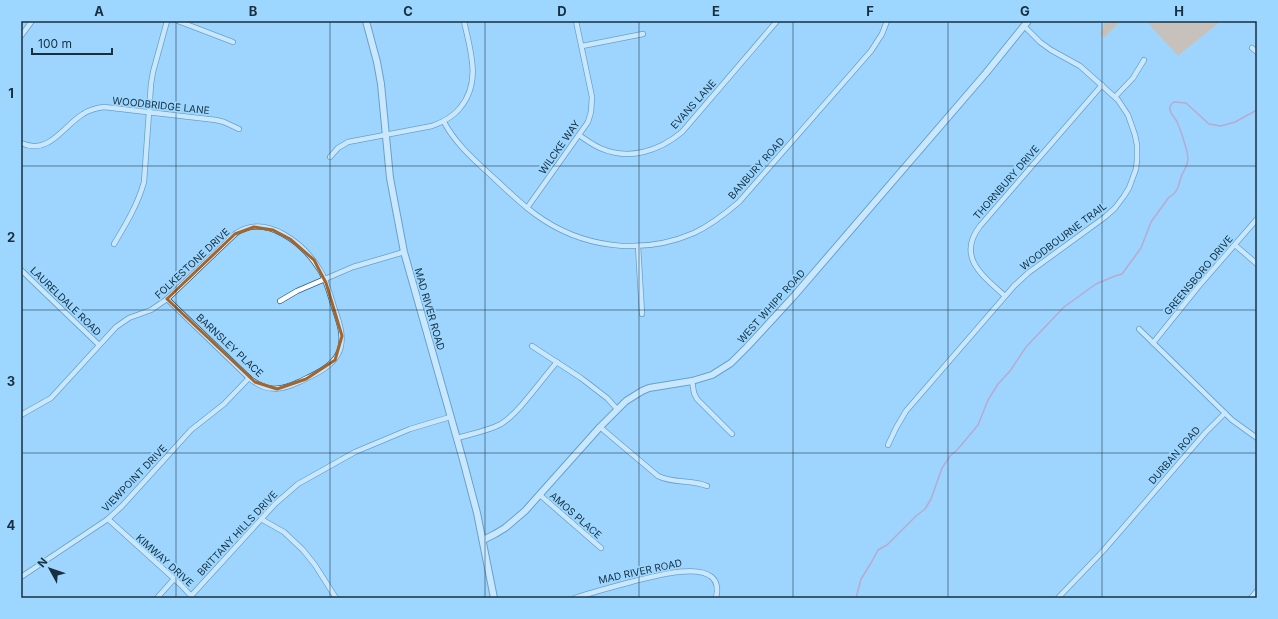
<svg xmlns="http://www.w3.org/2000/svg" width="1278" height="619" viewBox="0 0 1278 619" font-family="Inter,sans-serif">
<rect width="100%" height="100%" fill="#9dd6ff"/>
<g fill="#f9ab68">
<polygon points="1109,21 1121,21 1104,38 1100,34 1105,22"/>
<polygon points="1146,21 1221,21 1178,56"/>
</g>
<g fill="none" stroke-linecap="round" stroke-linejoin="round">
<path stroke="#d77596" stroke-width="1.5" d="M856,598l5,-19 10,-16 7,-13 9,-5 29,-29 9,-7 6,-10 11,-31 8,-12 8,-7 20,-24 10,-25 10,-16 12,-13 16,-24 38,-40 32,-23 19,-8 7,-2 19,-26 10,-26 18,-25c8,-3 10,-12 12,-20 2,-5 7,-12 7,-18 0,-7 -8,-32 -12,-39 -2,-3 -5,-6 -6,-10 -1,-4 1,-6 4,-8l12,1 23,21 12,2 14,-4 22,-12"/>
<g stroke="#296184" stroke-width="6">
<g id="street">
<polyline points="178,21 233,42"/>
<polyline points="21,36 32,21"/>
<polyline points="582,46 643,34"/>
<polyline points="1252,48 1257,52"/>
<polyline points="1115,97 1133,78 1144,60"/>
<path d="M444,122c12,23 33,40 52,58 13,12 25,24 39,34 46,34 106,42 159,19 17,-8 31,-19 45,-31l132,-151 11,-17 5,-13"/>
<path d="M579,135c7,5 14,10 21,13 29,13 59,3 82,-16l95,-111"/>
<path d="M21,143c28,13 42,-17 62,-29 6,-4 13,-6 21,-7l112,13 8,2 15,7"/>
<path d="M330,157l8,-9 10,-6 84,-16c11,-4 21,-9 28,-18 22,-26 10,-58 4,-87"/>
<polyline points="527,208 588,122 591,112 592,97 576,21"/>
<path d="M114,244c12,-20 24,-40 30,-62l7,-98 2,-12 14,-51"/>
<polyline points="1235,245 1257,264"/>
<polyline points="638,246 642,314"/>
<polyline points="21,270 99,345"/>
<path d="M1005,296c-22,-20 -49,-39 -25,-70l122,-141"/>
<polyline points="280,301 297,291 353,267 404,252"/>
<polyline points="1139,329 1232,420 1257,438"/>
<polyline points="1153,343 1198,287 1257,219"/>
<polyline points="532,346 581,378 607,398 617,409"/>
<polyline points="692,381 694,393 697,399 732,434"/>
<path d="M21,415l30,-17 65,-71 13,-9 22,-8 16,-11 68,-65c31,-22 69,10 85,36 7,11 10,25 14,37 5,15 12,32 4,47 -7,14 -25,21 -39,28 -19,9 -33,10 -50,-4l-82,-79"/>
<path d="M600,427l58,49c16,8 33,3 49,10"/>
<path d="M457,438c14,-4 31,-7 44,-14 18,-11 41,-45 56,-62"/>
<polyline points="888,445 896,428 906,411 1014,286 1028,273 1105,217 1115,208 1124,196 1129,188 1136,169 1137,160 1137,145 1135,135 1128,115 1118,100 1080,66 1051,50 1040,42 1024,26"/>
<polyline points="540,495 601,548"/>
<polyline points="108,519 181,585 193,598"/>
<polyline points="261,519 284,532 303,550 315,565 336,598"/>
<polyline points="21,577 108,519 122,506 191,430 224,404 249,378"/>
<polyline points="191,596 275,504 298,484 355,452 410,429 450,417"/>
<polyline points="157,598 174,579"/>
<path d="M575,598c18,-6 37,-11 56,-16 20,-5 96,-29 85,16"/>
<polyline points="1058,598 1103,551 1206,432 1225,413"/>
<polyline points="1251,598 1257,591"/>
</g>
</g>
<g stroke="#296184" stroke-width="8">
<g id="secondary">
<polyline points="366,21 377,62 381,84 390,178 404,252 463,460 477,513 494,598"/>
<polyline points="483,540 495,534 505,528 525,511 600,427 626,401 642,391 649,388 692,381 712,375 731,363 747,347 794,296 986,73 1028,21"/>
</g>
</g>
<use href="#street" stroke="#fff" stroke-width="4.5"/>
<use href="#secondary" stroke="#fff" stroke-width="6"/>
</g>
<path d="M0 0H1278V619H0ZM254,227l19,3 17,9 24,21 12,23 16,53 -7,24 -29,19 -29,10 -22,-7 -88,-83 68,-65z" fill="#9dd6ff" fill-opacity=".55" fill-rule="evenodd"/>
<path fill="none" stroke="#a4652c" stroke-width="3" stroke-linejoin="round" d="M254,227l19,3 17,9 24,21 12,23 16,53 -7,24 -29,19 -29,10 -22,-7 -88,-83 68,-65z"/>
<path fill="none" stroke="#172f3e" stroke-width="1" stroke-opacity="0.55" d="M176,21v577M330,21v577M485,21v577M639,21v577M793,21v577M948,21v577M1102,21v577M21,166h1236M21,310h1236M21,453h1236"/>
<g text-anchor="middle" dominant-baseline="central" stroke-width="3.5" stroke-linejoin="round" paint-order="stroke">
<g font-size="10" fill="#172f3e" stroke="#9dd6ff">
<text transform="translate(693 104) rotate(-48)">EVANS LANE</text>
<text transform="translate(161 105) rotate(6)">WOODBRIDGE LANE</text>
<text transform="translate(559 147) rotate(-55)">WILCKE WAY</text>
<text transform="translate(756 168) rotate(-48)">BANBURY ROAD</text>
<text transform="translate(1006 182) rotate(-49)">THORNBURY DRIVE</text>
<text transform="translate(1063 236) rotate(-37)">WOODBOURNE TRAIL</text>
<text transform="translate(192 263) rotate(-43)">FOLKESTONE DRIVE</text>
<text transform="translate(1198 275) rotate(-50)">GREENSBORO DRIVE</text>
<text transform="translate(66 301) rotate(44)">LAURELDALE ROAD</text>
<text transform="translate(771 306) rotate(-48)">WEST WHIPP ROAD</text>
<text transform="translate(430 309) rotate(74)">MAD RIVER ROAD</text>
<text transform="translate(230 345) rotate(43)">BARNSLEY PLACE</text>
<text transform="translate(1174 455) rotate(-49)">DURBAN ROAD</text>
<text transform="translate(134 478) rotate(-46)">VIEWPOINT DRIVE</text>
<text transform="translate(576 515) rotate(41)">AMOS PLACE</text>
<text transform="translate(237 533) rotate(-47)">BRITTANY HILLS DRIVE</text>
<text transform="translate(165 560) rotate(42)">KIMWAY DRIVE</text>
<text transform="translate(640 571) rotate(-12)">MAD RIVER ROAD</text>
</g>
</g>
<rect width="1278" height="619" fill="none" stroke="#9dd6ff" stroke-width="44"/>
<g transform="translate(50 569) rotate(310)" stroke="#9dd6ff" stroke-width="3" paint-order="stroke">
<path d="M0-3L7 15L0 10L-7 15Z" fill="#172f3e"/>
<text y="-6" font-size="11" font-weight="bold" text-anchor="middle" fill="#172f3e">N</text>
</g>
<path d="M32 48v6h80v-6" fill="none" stroke="#172f3e" stroke-width="2"/>
<text x="38" y="48" font-size="12" fill="#172f3e" stroke="#9dd6ff" stroke-width="3" paint-order="stroke">100 m</text>
<rect x="22" y="22" width="1234" height="575" fill="none" stroke="#172f3e" stroke-width="1.5"/>
<g font-size="13" text-anchor="middle" font-weight="bold" fill="#172f3e">
<text x="99" y="16">A</text>
<text x="253" y="16">B</text>
<text x="408" y="16">C</text>
<text x="562" y="16">D</text>
<text x="716" y="16">E</text>
<text x="870" y="16">F</text>
<text x="1025" y="16">G</text>
<text x="1179" y="16">H</text>
<text x="11" y="98">1</text>
<text x="11" y="242">2</text>
<text x="11" y="386">3</text>
<text x="11" y="530">4</text>
</g>
</svg>
